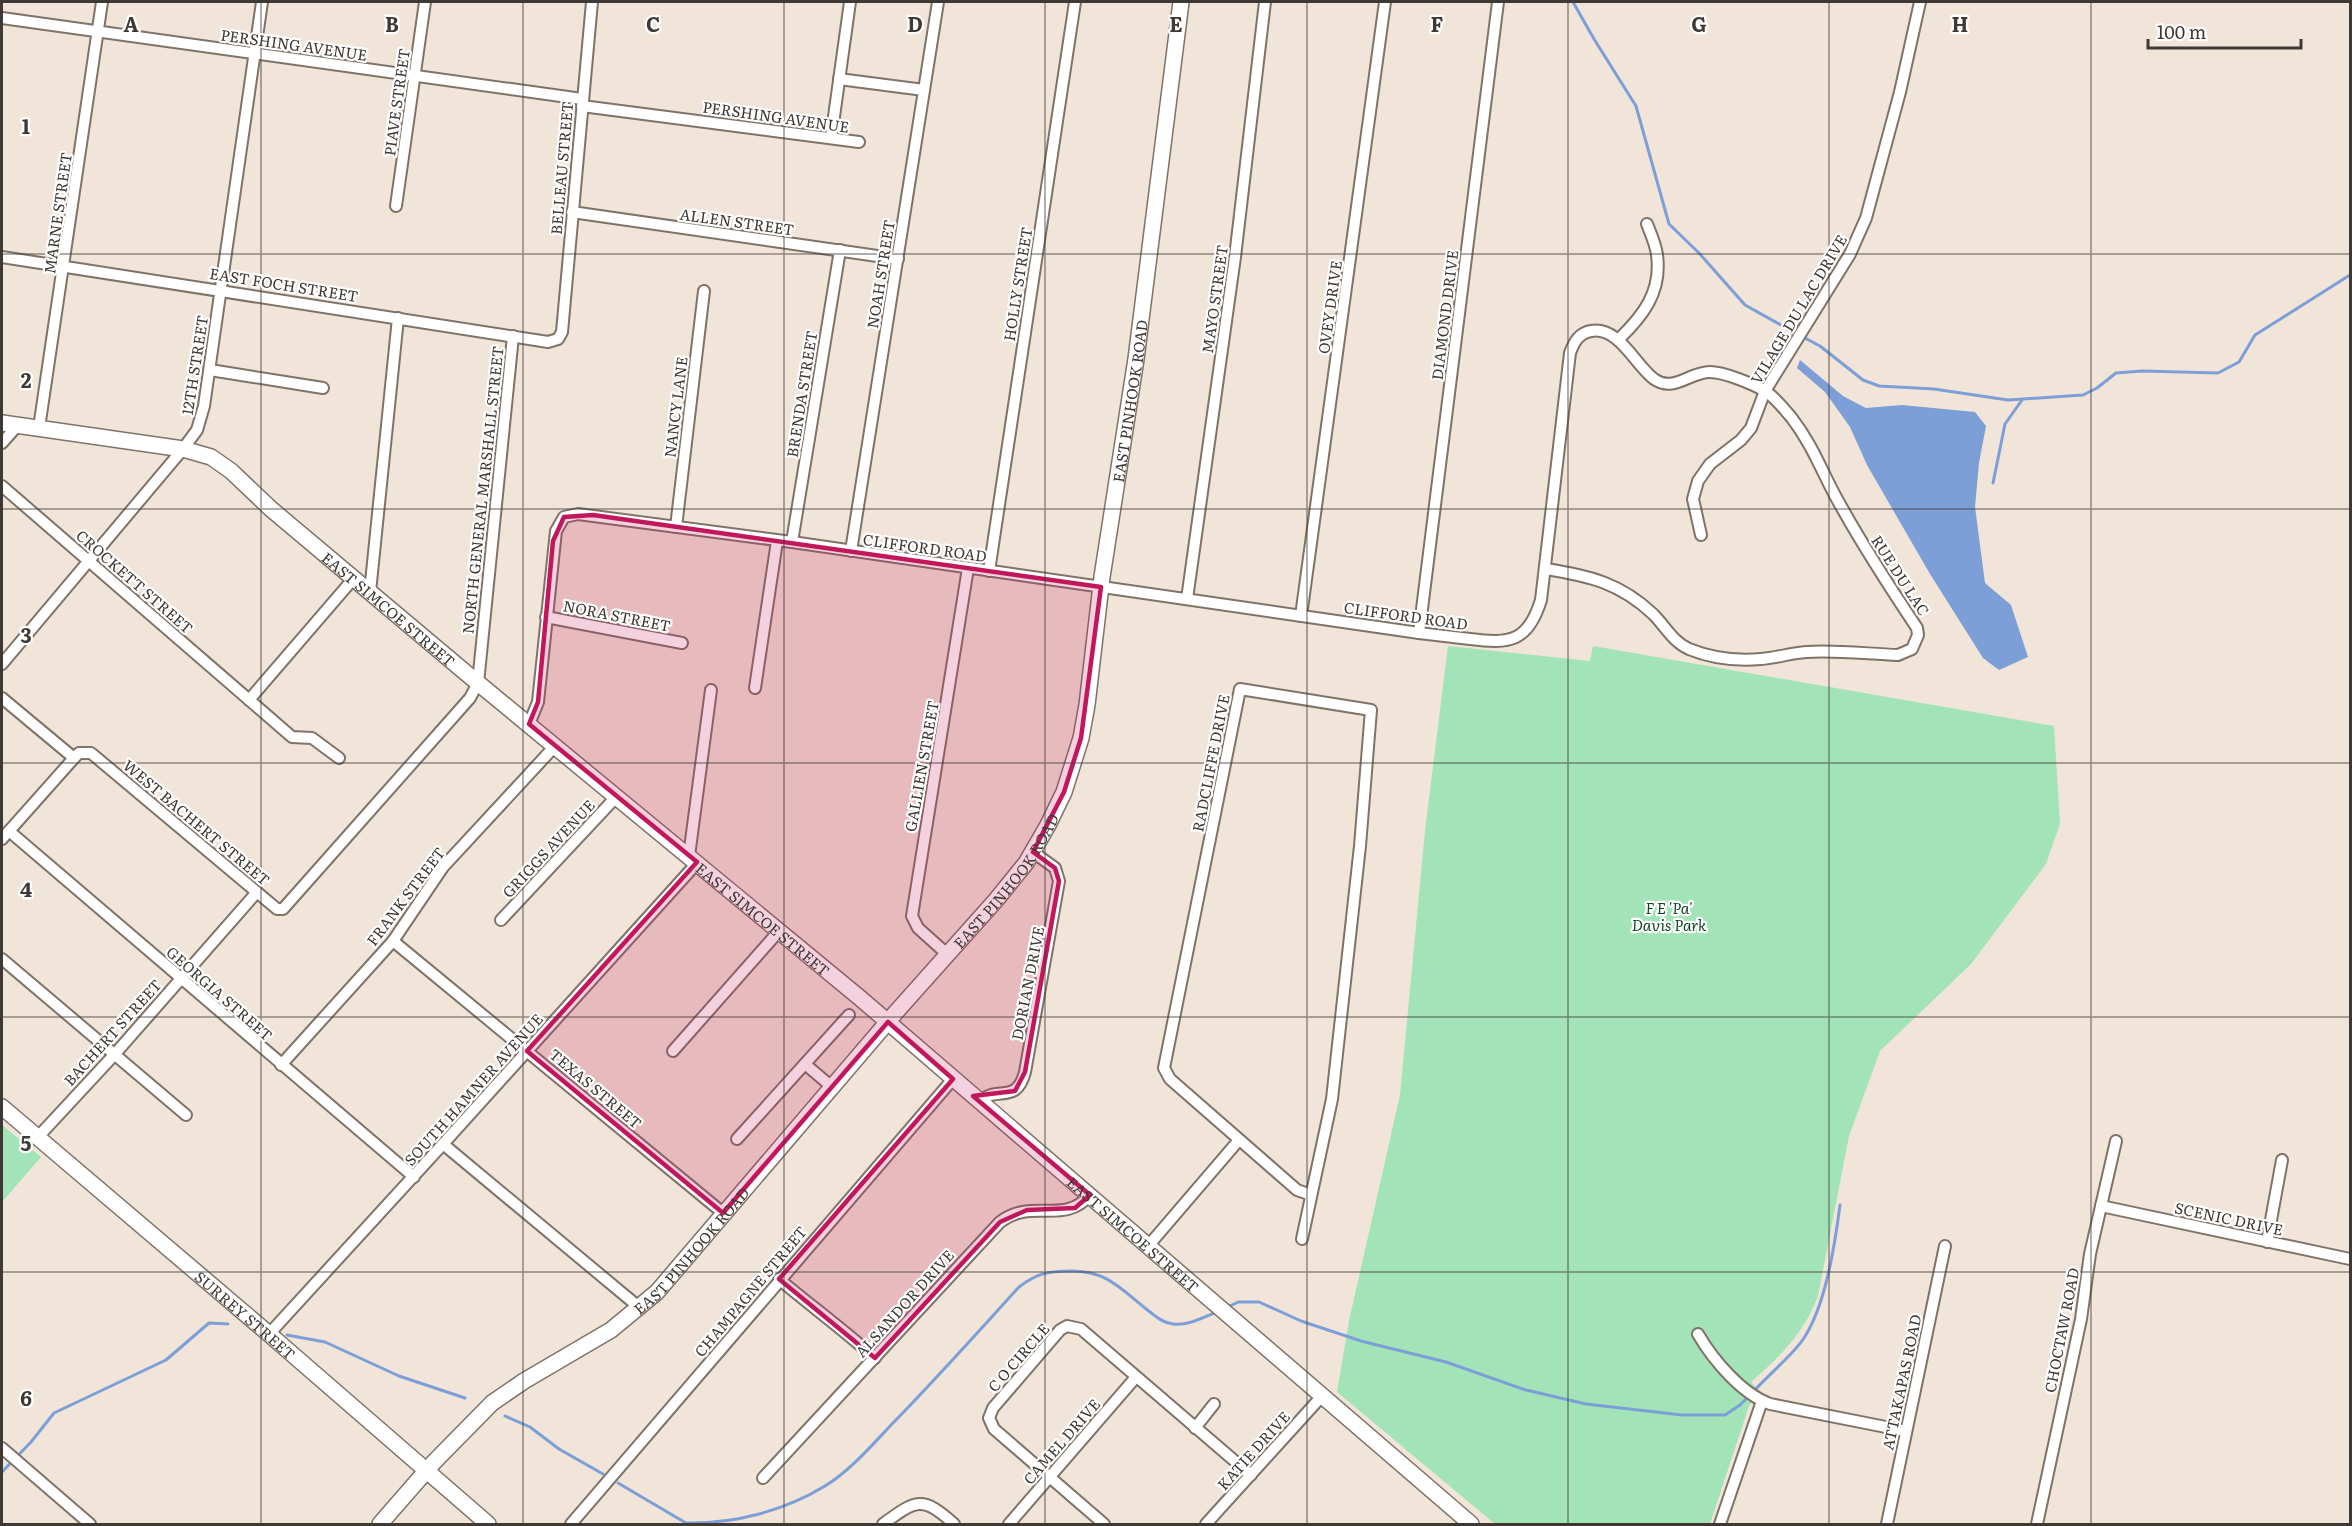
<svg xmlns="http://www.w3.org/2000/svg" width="2352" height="1526" viewBox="0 0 2352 1526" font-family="Literata,serif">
<rect width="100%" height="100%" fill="#f1e4d8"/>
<g fill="#a2e4b7">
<path d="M1448,646l142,15 3,-15 461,80 6,98 -14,40 -75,100 -91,87 -31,85 -31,160c-15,39 -37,59 -67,86l9,10 -11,14 -39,118h-215l-158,-132 12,-71 51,-226 25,-264z"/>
<polygon points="2,1125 41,1157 2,1202"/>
</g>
<polygon fill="#7d9fd8" points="1800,360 1843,396 1866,408 1902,405 1975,412 1986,426 1979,463 1975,507 1985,583 2011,605 2028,657 1999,670 1983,658 1930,574 1867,465 1850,427 1825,392 1797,368"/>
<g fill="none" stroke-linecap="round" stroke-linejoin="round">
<g stroke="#7d9fd8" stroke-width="3">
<polyline points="1573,2 1594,39 1636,106 1669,224 1699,253 1745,305 1797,334"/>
<polyline points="1803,337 1820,346 1863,380 1879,386 1934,389 2008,400 2083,395 2097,388 2116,373 2142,371 2218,373 2239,362 2255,335 2350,275"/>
<polyline points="1993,483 2005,424 2022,400"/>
<polyline points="1226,1308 1238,1302 1259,1302 1301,1321 1361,1341 1446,1362 1526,1390 1586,1404 1682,1415 1725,1415 1740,1405 1749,1396"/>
<polyline points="287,1335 325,1342 399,1376 465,1398"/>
<path d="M1754,1391c14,-16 39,-36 50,-53 22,-34 31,-94 36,-133"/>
<polyline points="505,1416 530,1427 559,1449 603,1474"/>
<polyline points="2,1472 31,1442 54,1413 166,1360 209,1323 228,1324"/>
<path d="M618,1483l68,40c48,1 98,-12 139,-37 25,-15 47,-41 67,-62 43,-44 85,-91 127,-137 17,-13 28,-16 51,-16 35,-1 50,17 75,37 9,7 17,15 28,16 15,2 31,-7 44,-12"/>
</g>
<g stroke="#7f7368" stroke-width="14">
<g id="street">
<polyline points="2,18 582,99"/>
<polyline points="839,79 924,90"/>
<polyline points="582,106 859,142"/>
<polyline points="831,138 850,2"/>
<polyline points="396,206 425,2"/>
<polyline points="572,212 898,259"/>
<polyline points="2,257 548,342 558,339 562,332 592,2"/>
<path d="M1618,340c25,-24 44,-48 39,-85 -1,-10 -6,-21 -10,-31"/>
<polyline points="210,370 323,388"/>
<polyline points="39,428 102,2"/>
<polyline points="2,443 18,425"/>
<polyline points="2,486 292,737 312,738 339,758"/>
<polyline points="676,527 704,291"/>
<polyline points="1701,535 1693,499 1698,481 1710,464 1741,440 1751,428 1765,391 1850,254 1866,218 1900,92 1920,2"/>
<polyline points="792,542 840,250"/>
<polyline points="851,551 938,2"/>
<polyline points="989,571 1075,2"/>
<polyline points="370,592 398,318"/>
<polyline points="1187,599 1235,257 1265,2"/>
<polyline points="1301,616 1385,2"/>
<polyline points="546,617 682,643"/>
<polyline points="1419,633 1498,2"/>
<polyline points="2,664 183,449 197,430 204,406 262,2"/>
<polyline points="755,688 777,541"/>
<polyline points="2,698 74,758"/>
<polyline points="249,700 354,578"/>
<path d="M529,724l9,-22 18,-171 8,-14 14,-3 214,28 627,91c17,2 34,4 51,6 40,5 58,3 71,-39l29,-247c4,-11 9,-20 21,-22 28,-5 44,34 63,48 20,14 35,-7 56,-7 14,0 43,12 55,19 11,7 18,17 26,26 24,31 32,59 51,91 23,41 49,81 75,120l1,7 -6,14 -14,6c-30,-1 -62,-5 -92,-3 -15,1 -30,6 -45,7 -24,2 -50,-1 -72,-10 -16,-7 -24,-23 -36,-35 -33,-31 -63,-38 -107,-45"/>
<polyline points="9,831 414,1177"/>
<polyline points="2,839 74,758 79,753 91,753 277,909 283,909 470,698 478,683 513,336"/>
<polyline points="689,856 711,690"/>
<polyline points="501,920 617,796"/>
<polyline points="393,941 723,1213"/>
<polyline points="947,954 918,928 912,916 968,568"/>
<polyline points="2,959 186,1115"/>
<polyline points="673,1051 779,931"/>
<polyline points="805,1064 832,1087"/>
<polyline points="281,1065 393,941 443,867 555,746"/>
<path d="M980,1102c17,-18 36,4 45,-30l34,-191 -4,-13 -22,-16"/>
<polyline points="37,1138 114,1055 257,892"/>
<polyline points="737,1139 849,1015"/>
<polyline points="443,1144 640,1308"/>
<polyline points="2101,1206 2350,1259"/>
<polyline points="1302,1239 1332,1099 1360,846 1371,710 1240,689 1164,1068 1170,1079 1297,1190 1311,1195"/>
<polyline points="2267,1242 2282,1160"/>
<polyline points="1149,1245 1239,1140"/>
<path d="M779,1279c32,27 65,51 96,79"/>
<polyline points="269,1334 443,1144 697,863"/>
<path d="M1698,1334c15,26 44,60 72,70l136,27"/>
<polyline points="1195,1428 1214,1404"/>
<polyline points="2,1448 90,1524"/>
<path d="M763,1478l237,-256c33,-25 63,4 90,-27"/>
<polyline points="571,1524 953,1079"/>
<path d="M883,1524c33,-24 39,-29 71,0"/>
<polyline points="1009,1524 1136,1377"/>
<polyline points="1104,1524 994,1429 989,1418 993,1408 1060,1330 1067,1326 1081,1329 1251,1475"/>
<polyline points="1206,1524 1322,1396"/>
<polyline points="1720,1524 1762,1401"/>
<polyline points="1887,1524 1945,1246"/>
<polyline points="2037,1524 2081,1319 2090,1254 2116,1141"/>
</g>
</g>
<g stroke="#7f7368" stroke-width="18">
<g id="secondary">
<path id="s1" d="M2,423l181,26 28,8 20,14 40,38 207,174 382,315 611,526"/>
<path id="s2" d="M2,1107l267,227 219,190"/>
<path id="s3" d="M380,1524l54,-62 58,-59 32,-22 87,-51 46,-38 240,-281 99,-111 30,-37 22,-38 16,-33 17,-54 6,-33 15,-128 34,-218 45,-357"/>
</g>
</g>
<use href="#street" stroke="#fff" stroke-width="10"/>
<use href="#secondary" stroke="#fff" stroke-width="15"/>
</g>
<path fill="#c2185b" fill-opacity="0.2" stroke="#c2185b" stroke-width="4.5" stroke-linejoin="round" d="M593,515l508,72 -20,151 -17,54 -31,60 22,16 4,13 -34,191 -10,19 -42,5 117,99 -15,13 -48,2 -27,12 -125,136 -96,-79 174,-200 -65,-57 -165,191 -196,-162 170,-189 -168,-138 9,-22 15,-161 11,-24z"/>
<path fill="none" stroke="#3e3934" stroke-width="1.5" stroke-opacity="0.55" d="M261,2v1522M523,2v1522M784,2v1522M1045,2v1522M1307,2v1522M1568,2v1522M1829,2v1522M2091,2v1522M2,254h2348M2,509h2348M2,763h2348M2,1017h2348M2,1272h2348"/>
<g text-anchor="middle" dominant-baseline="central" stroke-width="4.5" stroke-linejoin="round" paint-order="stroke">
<g font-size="15" fill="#3e3934" stroke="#fff">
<text transform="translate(294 44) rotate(8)">PERSHING AVENUE</text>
<text transform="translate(396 102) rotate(-82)">PIAVE STREET</text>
<text transform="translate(776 116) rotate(8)">PERSHING AVENUE</text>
<text transform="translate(561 168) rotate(-85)">BELLEAU STREET</text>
<text transform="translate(57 213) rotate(-82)">MARNE STREET</text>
<text transform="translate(737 221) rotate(8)">ALLEN STREET</text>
<text transform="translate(880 274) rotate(-81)">NOAH STREET</text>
<text transform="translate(284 284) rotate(9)">EAST FOCH STREET</text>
<text transform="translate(1017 284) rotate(-81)">HOLLY STREET</text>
<text transform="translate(1214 299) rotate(-82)">MAYO STREET</text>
<text transform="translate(1329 307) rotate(-82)">OVEY DRIVE</text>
<text transform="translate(1798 309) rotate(-59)">VILAGE DU LAC DRIVE</text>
<text transform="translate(1444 315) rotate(-83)">DIAMOND DRIVE</text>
<text transform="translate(194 365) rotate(-81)">12TH STREET</text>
<text transform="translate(801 394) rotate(-81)">BRENDA STREET</text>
<text stroke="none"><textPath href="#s3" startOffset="1408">EAST PINHOOK ROAD</textPath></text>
<text transform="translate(675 407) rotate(-83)">NANCY LANE</text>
<text transform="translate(482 490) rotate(-84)">NORTH GENERAL MARSHALL STREET</text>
<text transform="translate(925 547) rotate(8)">CLIFFORD ROAD</text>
<text transform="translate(1901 575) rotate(57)">RUE DU LAC</text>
<text transform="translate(135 581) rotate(41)">CROCKETT STREET</text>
<text stroke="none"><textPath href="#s1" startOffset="446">EAST SIMCOE STREET</textPath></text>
<text transform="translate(617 615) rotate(11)">NORA STREET</text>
<text transform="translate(1406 615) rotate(8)">CLIFFORD ROAD</text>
<text transform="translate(1210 763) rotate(-79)">RADCLIFFE DRIVE</text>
<text transform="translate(921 766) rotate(-80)">GALLIEN STREET</text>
<text transform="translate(197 822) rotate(40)">WEST BACHERT STREET</text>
<text transform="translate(548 848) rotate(-47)">GRIGGS AVENUE</text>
<text stroke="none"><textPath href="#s3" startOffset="904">EAST PINHOOK ROAD</textPath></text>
<text transform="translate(405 896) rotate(-53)">FRANK STREET</text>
<text stroke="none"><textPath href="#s1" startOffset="932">EAST SIMCOE STREET</textPath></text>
<text transform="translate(1027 983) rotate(-79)">DORIAN DRIVE</text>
<text transform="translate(220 993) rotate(41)">GEORGIA STREET</text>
<text transform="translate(112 1032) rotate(-48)">BACHERT STREET</text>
<text transform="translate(596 1088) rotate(40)">TEXAS STREET</text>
<text transform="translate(473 1089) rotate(-48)">SOUTH HAMNER AVENUE</text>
<text transform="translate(2229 1218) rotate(12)">SCENIC DRIVE</text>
<text stroke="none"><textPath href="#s1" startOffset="1418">EAST SIMCOE STREET</textPath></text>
<text stroke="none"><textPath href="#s3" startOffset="418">EAST PINHOOK ROAD</textPath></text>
<text transform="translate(750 1291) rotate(-50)">CHAMPAGNE STREET</text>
<text transform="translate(904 1303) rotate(-48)">ALSANDOR DRIVE</text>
<text stroke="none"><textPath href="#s2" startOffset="320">SURREY STREET</textPath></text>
<text transform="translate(2061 1330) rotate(-79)">CHOCTAW ROAD</text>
<text transform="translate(1018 1357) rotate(-49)">C O CIRCLE</text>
<text transform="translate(1901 1382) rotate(-78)">ATTAKAPAS ROAD</text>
<text transform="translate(1061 1441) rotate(-49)">CAMEL DRIVE</text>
<text transform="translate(1253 1450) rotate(-48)">KATIE DRIVE</text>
</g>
<g font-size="15" font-style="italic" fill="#104326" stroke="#fff">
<text x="1669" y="907">F E 'Pa'<tspan x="1669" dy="17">Davis Park</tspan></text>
</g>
</g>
<g font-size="20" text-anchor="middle" font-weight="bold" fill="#3e3934" stroke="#fff" stroke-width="4.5" stroke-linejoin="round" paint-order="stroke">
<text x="131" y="32">A</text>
<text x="392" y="32">B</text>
<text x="653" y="32">C</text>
<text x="915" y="32">D</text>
<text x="1176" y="32">E</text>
<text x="1437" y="32">F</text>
<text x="1699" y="32">G</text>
<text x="1960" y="32">H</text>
<text x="26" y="134">1</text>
<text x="26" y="388">2</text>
<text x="26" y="643">3</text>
<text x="26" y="897">4</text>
<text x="26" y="1151">5</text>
<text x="26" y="1406">6</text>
</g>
<rect width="2352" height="1526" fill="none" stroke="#3e3934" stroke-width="6"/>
<path d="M2148 39v9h153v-9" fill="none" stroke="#3e3934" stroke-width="3"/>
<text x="2157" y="39" font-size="18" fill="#3e3934" stroke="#ffffff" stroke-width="4.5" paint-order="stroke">100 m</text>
</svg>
